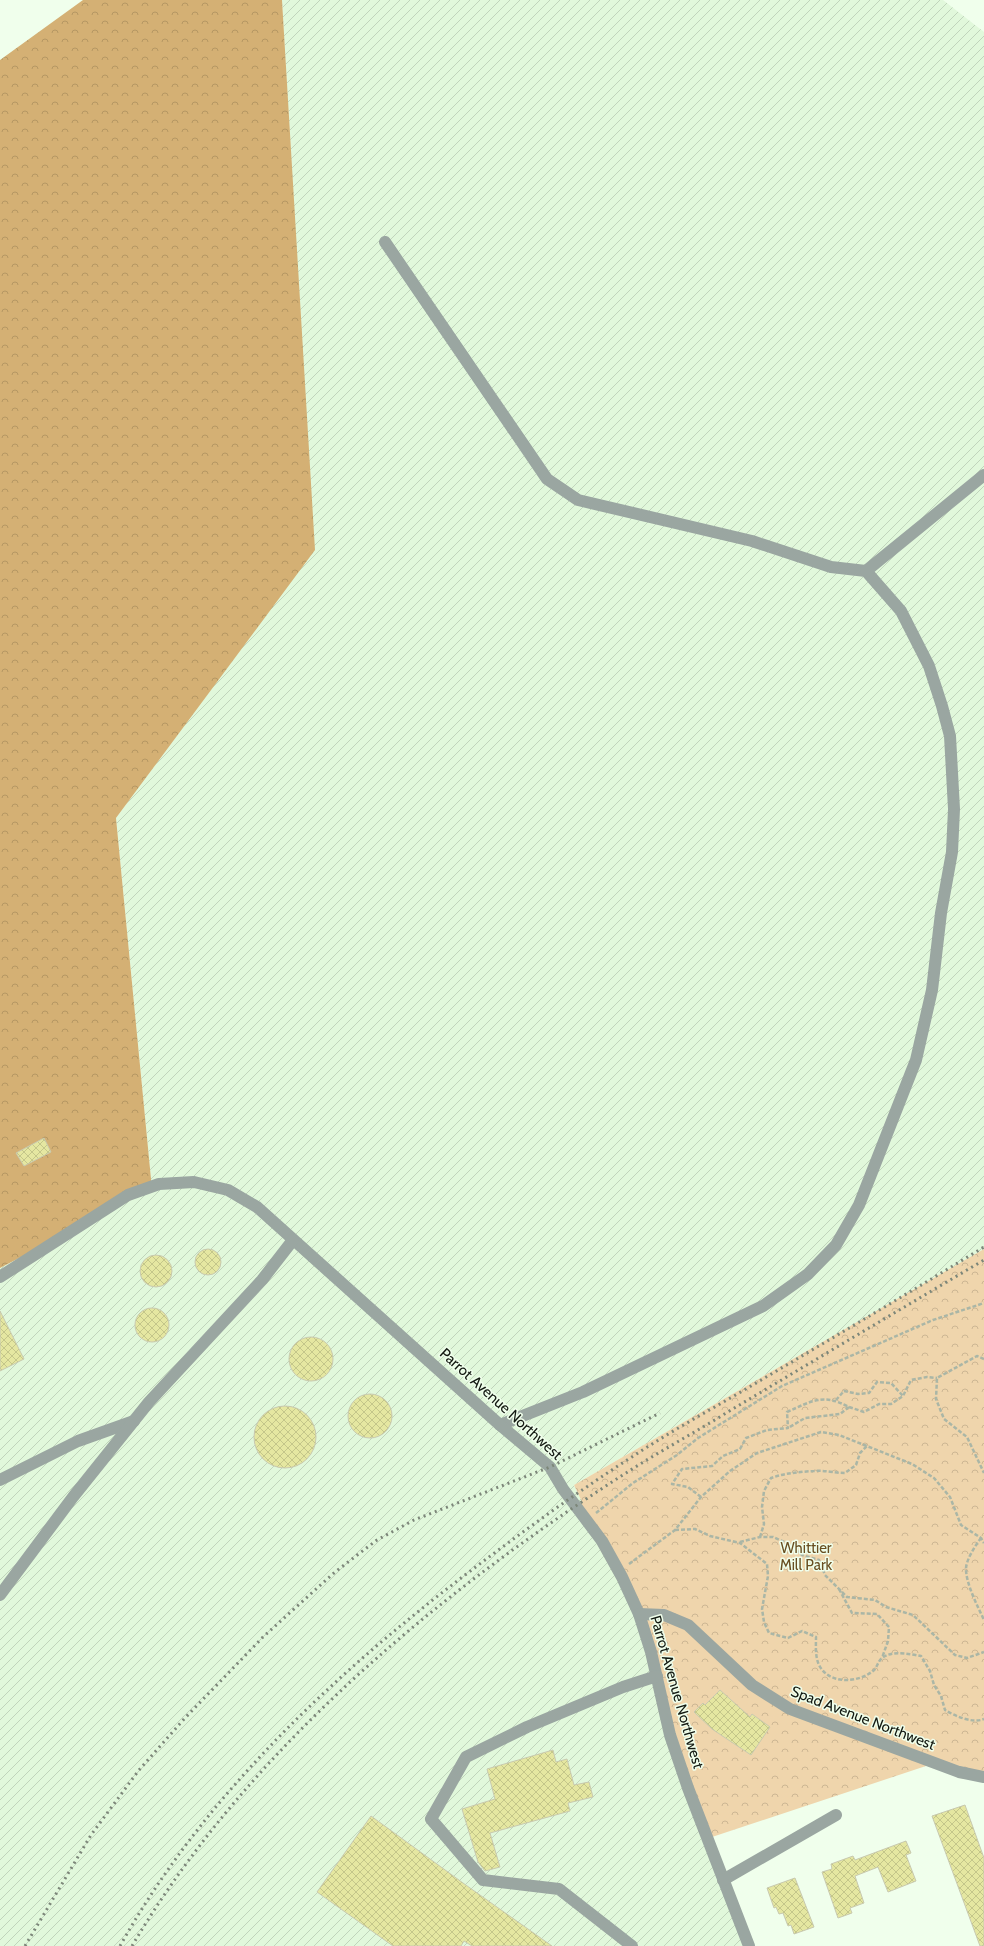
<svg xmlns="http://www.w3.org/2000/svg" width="984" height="1946" viewBox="0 0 984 1946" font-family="Cabin,sans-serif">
<defs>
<pattern id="industrial-furrows" width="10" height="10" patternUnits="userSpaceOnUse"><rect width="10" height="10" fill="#e1f8db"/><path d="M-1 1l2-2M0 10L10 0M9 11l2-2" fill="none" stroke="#c0d4bb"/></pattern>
<pattern id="forest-crowns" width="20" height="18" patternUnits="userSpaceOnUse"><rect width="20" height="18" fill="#d4b074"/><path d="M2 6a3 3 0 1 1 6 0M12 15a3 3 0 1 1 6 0" fill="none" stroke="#b59763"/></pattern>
<pattern id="park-crowns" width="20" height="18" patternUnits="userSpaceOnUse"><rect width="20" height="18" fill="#efd5ac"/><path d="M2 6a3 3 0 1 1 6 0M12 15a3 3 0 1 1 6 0" fill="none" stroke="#ccb693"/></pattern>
<pattern id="building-cross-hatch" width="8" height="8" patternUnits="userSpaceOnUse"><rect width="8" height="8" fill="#e5e7a1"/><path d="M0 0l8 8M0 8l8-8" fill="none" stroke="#c4c68a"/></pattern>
</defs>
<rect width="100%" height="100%" fill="#f0ffec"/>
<polygon fill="url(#industrial-furrows)" points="282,0 943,0 984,32 984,1249 574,1485 638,1617 709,1838 751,1946 0,1946 0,1268 152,1189 116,818 314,550"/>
<polygon fill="url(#forest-crowns)" points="83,0 282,0 315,550 116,818 152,1189 0,1268 0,60"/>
<polygon fill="url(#park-crowns)" points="984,1249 984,1774 935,1763 709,1838 638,1617 576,1506 582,1502 574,1485"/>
<g fill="url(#building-cross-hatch)" stroke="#c8c9af">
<polygon points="44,1138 51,1152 24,1166 16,1153"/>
<circle cx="208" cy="1262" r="13"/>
<circle cx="156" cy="1271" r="16"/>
<circle cx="152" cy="1325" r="17"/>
<polygon points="0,1311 24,1359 0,1371"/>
<circle cx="311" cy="1359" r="22"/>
<circle cx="370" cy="1416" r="22"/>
<circle cx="285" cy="1437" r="31"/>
<polygon points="720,1690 750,1717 752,1714 770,1727 751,1755 712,1729 694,1712 703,1703 705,1705"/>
<polygon points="553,1750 556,1762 567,1759 574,1785 589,1782 593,1797 568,1803 570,1811 490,1833 500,1867 485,1871 478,1862 462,1809 495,1799 487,1769"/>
<polygon points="965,1805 984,1858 984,1946 980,1946 932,1816"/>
<polygon points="371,1816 463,1883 552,1946 472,1946 464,1941 461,1946 393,1946 317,1892"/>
<polygon points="906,1841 911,1853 906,1855 916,1881 888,1892 878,1867 855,1876 864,1903 850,1908 852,1913 838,1918 822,1872 832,1869 831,1864 853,1856 855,1860"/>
<polygon points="795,1878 814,1927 794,1934 791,1925 788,1926 783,1913 779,1914 776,1907 774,1908 767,1888"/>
</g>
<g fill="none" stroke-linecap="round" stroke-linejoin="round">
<g stroke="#aab6a6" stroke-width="2.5" stroke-dasharray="4 2" stroke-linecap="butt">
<polyline points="984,1359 977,1356 937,1378 936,1399 944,1419 967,1437 984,1473"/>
<polyline points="836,1400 844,1391 858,1394 869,1393 877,1382 891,1383 903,1396"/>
<polyline points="849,1407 864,1412 879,1404 891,1404 903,1396 911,1380 927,1377 937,1378"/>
<path d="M701,1497l-13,-10 -16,-3 10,-15 30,-3 11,-10 17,-7 6,-11 21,-8 21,-2 -1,-16c25,-11 36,-19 62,-5l-9,7 -35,4 -17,10"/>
<polyline points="596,1513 633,1483 677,1455 698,1438 782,1386 933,1320 984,1303"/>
<path d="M675,1530l20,-1 15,7 30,7 27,21 1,12 -6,33 2,13 5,11 19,5 14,-7 14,6c0,9 -1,19 3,28 10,20 39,18 54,6 4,-3 5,-10 9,-13 10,-8 28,-4 39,-2l9,15 4,14 7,11 4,14c10,6 28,14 39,9"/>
<path d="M760,1537l4,-13 -2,-17 2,-16 7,-13c14,-5 28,-6 43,-7 10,-1 21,2 31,2l11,-8 4,-12 7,-7"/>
<path d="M981,1538c-6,8 -15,22 -15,31 0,15 12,38 18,51"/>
<polyline points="740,1542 760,1537 773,1537 789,1544 802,1555 819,1560 825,1575 847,1597 875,1600 886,1607 913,1615 955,1655 967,1658 984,1652"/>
<polyline points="629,1564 675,1530 701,1497 730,1471 757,1453 821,1432 839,1435 912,1464 934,1478 950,1497 961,1525 981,1538 984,1543"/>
<polyline points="839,1589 852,1613 877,1614 889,1627 888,1641 882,1658"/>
</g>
<g stroke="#9aa6a1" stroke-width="12">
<polyline points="385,242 547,479 578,500 752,541 831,567 866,571 901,611 929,666 942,706 950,736 954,809 952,852 941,913 932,990 916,1060 859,1205 836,1245 808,1274 763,1306 583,1392 500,1425"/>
<polyline points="866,571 984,475"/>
<polyline points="0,1277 128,1195 159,1184 194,1182 228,1190 257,1207 500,1425 550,1467 563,1489 602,1541 622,1577 639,1614 651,1652 670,1735 688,1788 749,1946"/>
<polyline points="0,1480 78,1441 134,1421"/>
<polyline points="0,1595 73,1497 149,1402 262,1280 293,1240"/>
<polyline points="639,1614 664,1615 688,1625 752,1685 790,1709 959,1772 984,1777"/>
<polyline points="723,1880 836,1815"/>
<polyline points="632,1946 559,1889 483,1880 431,1819 466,1757 527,1727 623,1687 657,1676"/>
</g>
<g stroke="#7c8679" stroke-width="3" stroke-dasharray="2 4" stroke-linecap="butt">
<polyline points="25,1946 91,1835 139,1770 185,1718 263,1637 335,1572 377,1540 414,1520 550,1467 660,1413"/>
<path d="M120,1946c86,-154 218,-276 357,-380 56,-42 113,-83 172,-120 33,-21 68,-40 102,-60 78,-46 156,-92 233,-139"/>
<path d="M132,1946c116,-197 303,-351 494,-473 34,-22 70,-41 105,-63 84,-50 168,-100 253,-150"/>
</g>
</g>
<g text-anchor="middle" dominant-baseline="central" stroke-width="3" stroke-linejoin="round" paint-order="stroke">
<g font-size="15" fill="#131911" stroke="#f0ffec">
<text transform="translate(501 1404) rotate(42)">Parrot Avenue Northwest</text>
<text transform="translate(677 1692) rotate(74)">Parrot Avenue Northwest</text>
<text transform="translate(863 1718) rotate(21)">Spad Avenue Northwest</text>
</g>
<g font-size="15" fill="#684e20" stroke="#f0ffec">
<text x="806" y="1548">Whittier<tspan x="806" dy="17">Mill Park</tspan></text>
</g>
</g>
</svg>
